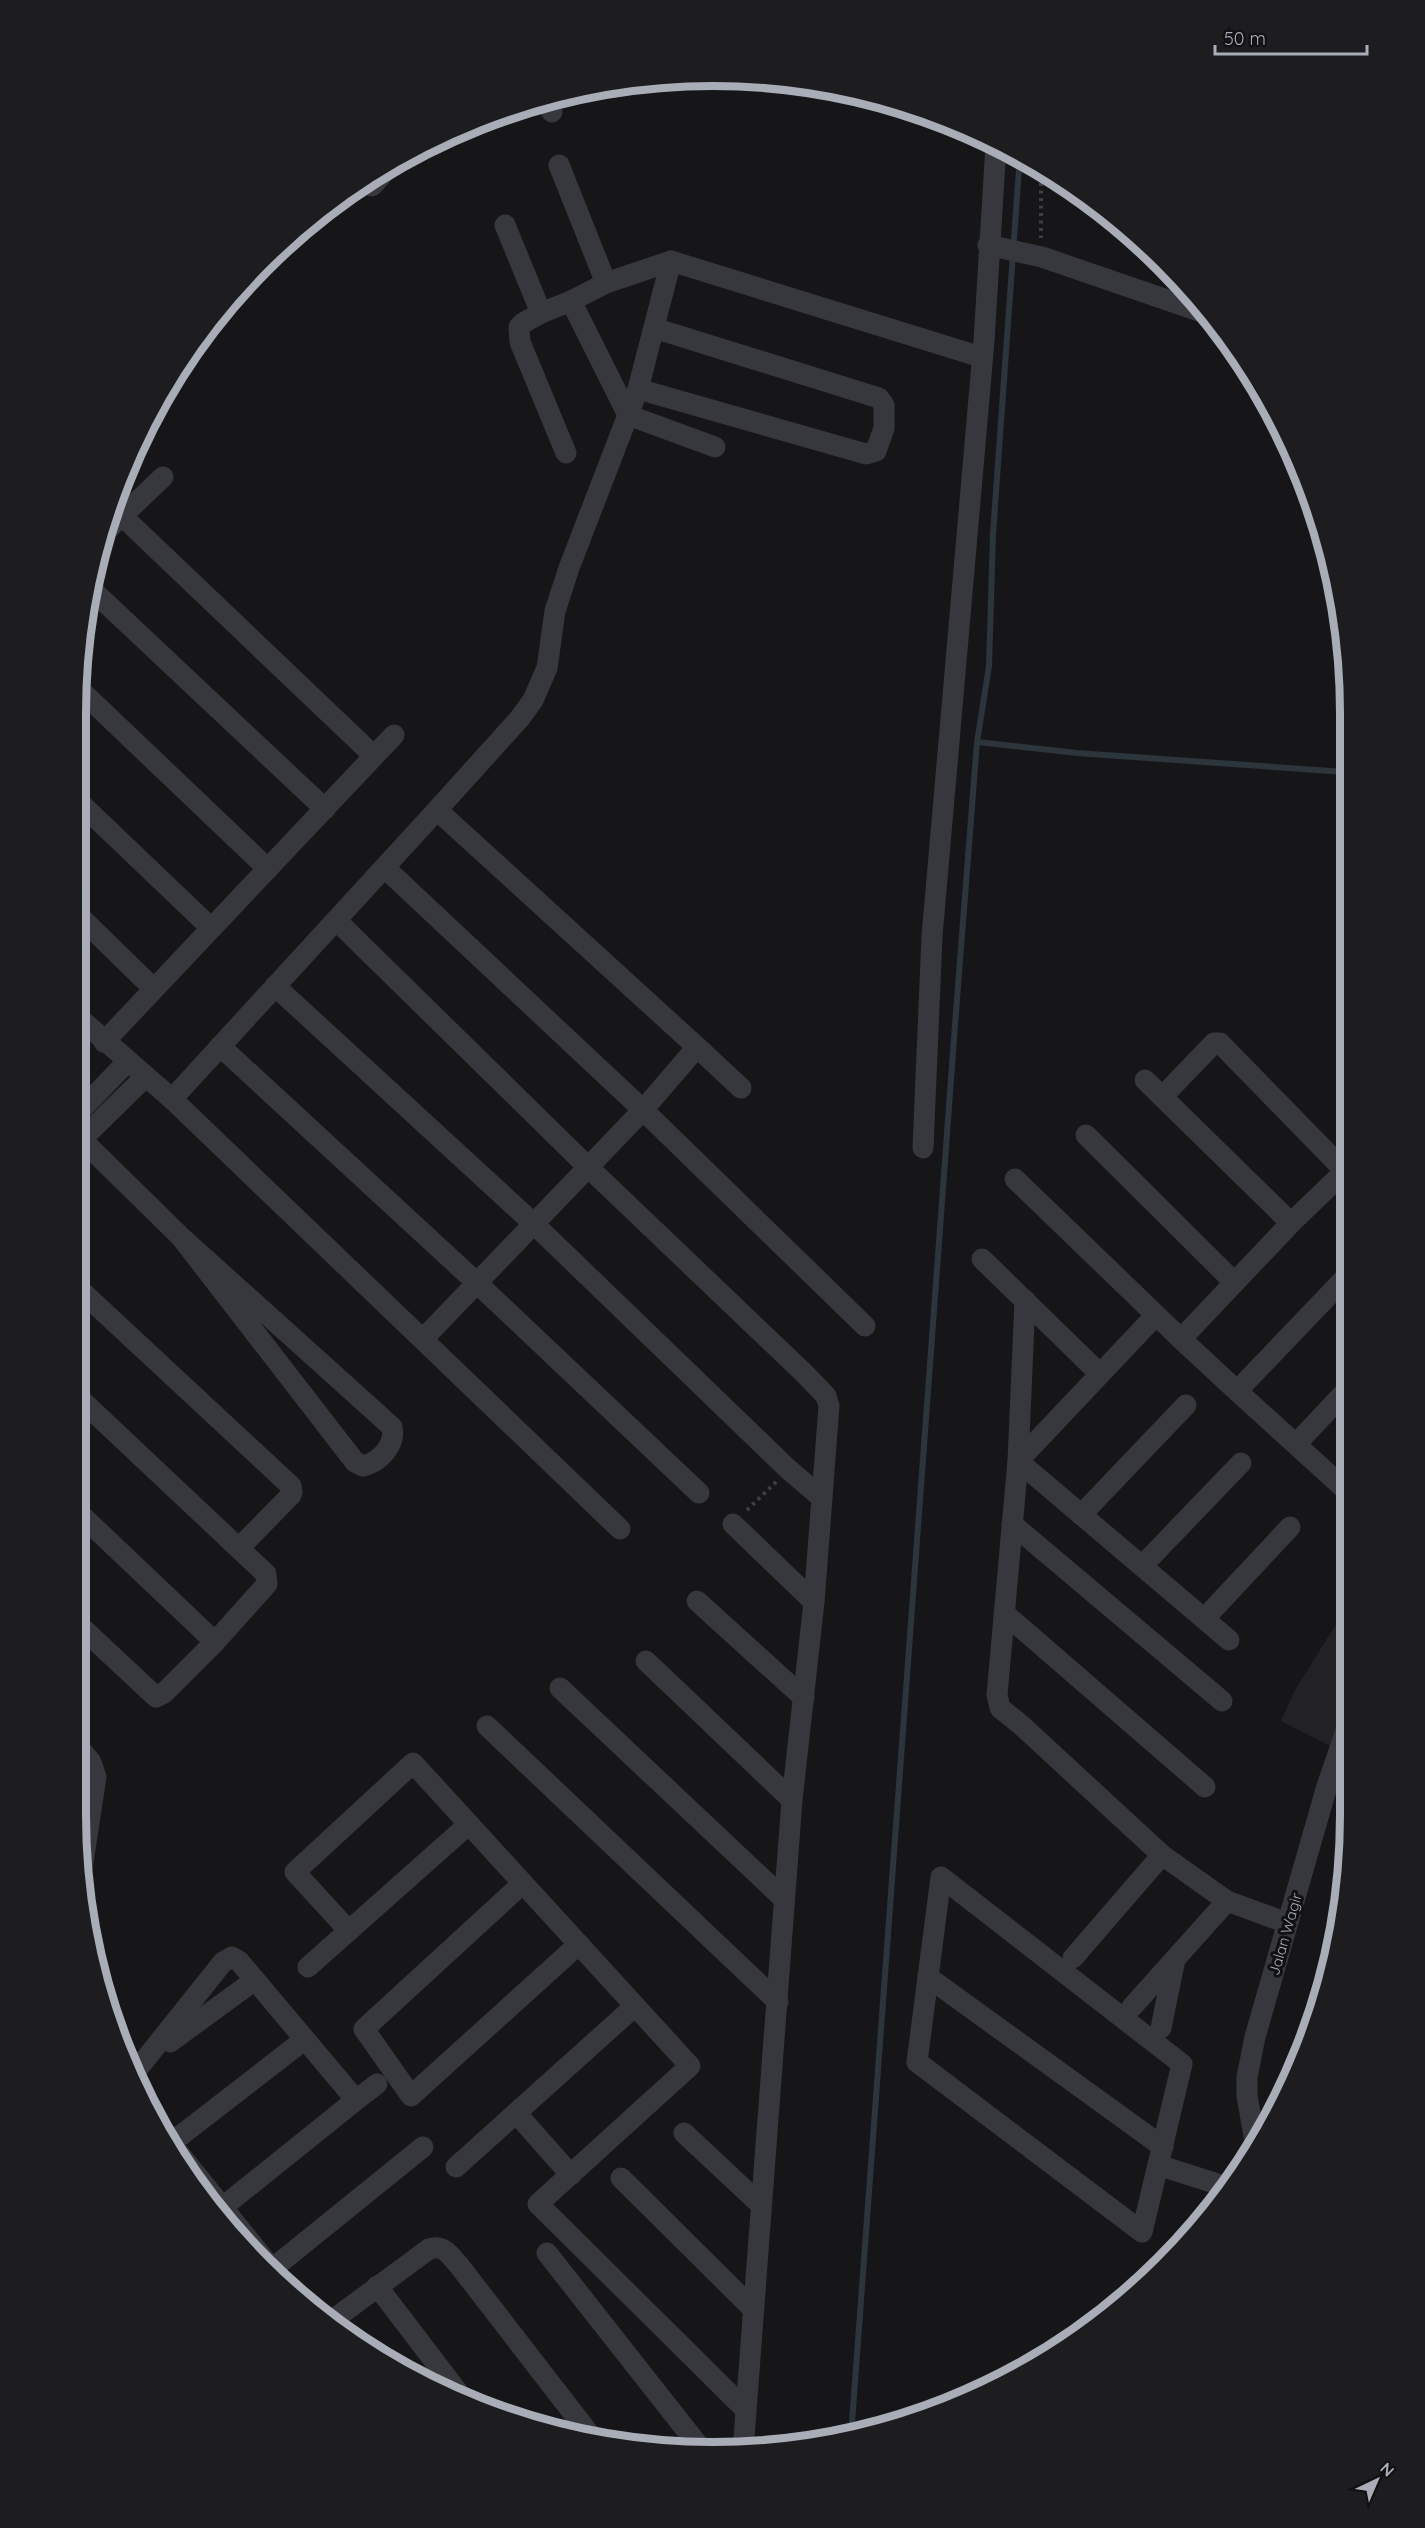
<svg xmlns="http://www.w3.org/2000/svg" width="1425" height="2528" viewBox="0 0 1425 2528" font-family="Quicksand,sans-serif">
<rect width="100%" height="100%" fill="#161618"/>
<polygon fill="#222225" points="1348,1605 1348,1755 1281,1721 1295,1690"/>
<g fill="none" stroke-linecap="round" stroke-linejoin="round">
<g stroke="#2c353c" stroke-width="6">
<polyline points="977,742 1077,753 1345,772"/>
<polyline points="851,2436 955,1025 977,742 989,666 993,534 1020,155"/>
</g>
<g stroke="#3d3f44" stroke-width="4" stroke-dasharray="3 4.5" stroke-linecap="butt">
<polyline points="1041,168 1041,238"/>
<polyline points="747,1510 776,1482"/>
</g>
<g stroke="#37383d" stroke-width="21">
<polyline points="544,98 552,112"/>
<polyline points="559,165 606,283"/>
<polyline points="372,186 389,167"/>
<polyline points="505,225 541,313"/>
<polyline points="988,245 1042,257 1205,313"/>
<polyline points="571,301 628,415 715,447"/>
<polyline points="638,389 866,454 876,451 884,428 884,405 879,398 654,328"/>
<polyline points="566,453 520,342 519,327 523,323 541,313 571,301 606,283 671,261 981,357"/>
<polyline points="121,515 374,756"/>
<polyline points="104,533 163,477"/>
<polyline points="92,590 325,809"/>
<polyline points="76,686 268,869"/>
<polyline points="77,800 210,927"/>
<polyline points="385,868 643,1110 865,1326"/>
<polyline points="77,914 154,989"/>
<polyline points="337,921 588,1167 805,1374 826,1396 829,1406 814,1602 792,1800 743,2451"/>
<polyline points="275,986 533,1223 788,1469 822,1498"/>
<polyline points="78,1017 172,1099 620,1529"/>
<polyline points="104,1042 394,735"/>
<polyline points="220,1046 477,1283 699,1493"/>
<polyline points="697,1047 741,1088"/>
<polyline points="1145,1080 1291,1223"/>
<polyline points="1162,1097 1214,1043 1220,1043 1345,1171"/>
<polyline points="172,1099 437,810 520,718 533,700 547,668 555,611 569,568 638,389 671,261"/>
<polyline points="78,1113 127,1062"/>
<polyline points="1086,1135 1234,1282"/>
<path d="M78,1136l103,101 211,190c4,18 -12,35 -29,39l-8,-4 -174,-225"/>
<polyline points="82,1139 145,1077"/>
<polyline points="923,1148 932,936 984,341 996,145"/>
<polyline points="1015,1179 1156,1315"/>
<polyline points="982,1259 1100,1374"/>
<polyline points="1347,1276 1237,1391 1347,1491"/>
<polyline points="78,1288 291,1486 292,1492 291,1495 239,1548"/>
<polyline points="1025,1300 1018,1461 1229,1640"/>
<polyline points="424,1338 643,1110 697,1047 437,810"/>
<polyline points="1181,1339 1237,1391"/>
<polyline points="79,1398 266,1574 267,1584 215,1642"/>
<polyline points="1296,1444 1347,1390"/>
<polyline points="79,1513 215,1642 164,1693 156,1697 80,1626"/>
<polyline points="1081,1515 1186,1405"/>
<polyline points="733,1524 814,1602"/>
<polyline points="1012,1524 1222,1701"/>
<polyline points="1142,1566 1241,1463"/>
<polyline points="697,1601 804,1698"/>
<polyline points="1004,1613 1205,1787"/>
<polyline points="1204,1619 1290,1527"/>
<polyline points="646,1661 792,1800"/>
<polyline points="560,1688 784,1899"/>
<polyline points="487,1726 778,2002"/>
<polyline points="80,1749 91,1762 96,1777 80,1882"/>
<polygon points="941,1877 1182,2064 1142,2232 917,2062"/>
<polyline points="523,1883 364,2029 411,2096 579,1944"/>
<polyline points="1287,1923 1227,1901 1162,1855 1020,1724 1000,1708 997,1695 1018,1461 1156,1315 1181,1339 1291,1223 1346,1170"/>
<polyline points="349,1931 295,1872 413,1763 690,2066 538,2204 746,2410"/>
<polyline points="1073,1958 1162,1855"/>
<polyline points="308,1967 469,1824"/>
<polyline points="928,1977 1163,2147"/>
<polyline points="1132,2007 1227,1901"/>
<polyline points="1161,2028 1175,1959"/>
<polyline points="170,2042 255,1980"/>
<polyline points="132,2076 223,1962 232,1957 239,1961 356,2100 224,2206"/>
<polyline points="356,2100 377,2084"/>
<polyline points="516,2113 571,2175"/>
<polyline points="161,2131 285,2285"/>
<polyline points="684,2133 761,2205"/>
<polyline points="171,2143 304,2040"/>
<polyline points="1256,2147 1247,2096 1247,2077 1255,2037 1327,1786 1348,1725"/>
<polyline points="1158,2165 1227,2187"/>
<polyline points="456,2167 635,2006"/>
<polyline points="621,2178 753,2309"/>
<polyline points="547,2253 702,2450"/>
<polyline points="272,2269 423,2147"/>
<polyline points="377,2286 464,2400"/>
<path d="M330,2322l99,-73c14,-5 20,5 29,15l136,176"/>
</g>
</g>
<g text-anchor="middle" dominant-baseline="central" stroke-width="6" stroke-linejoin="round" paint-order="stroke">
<g font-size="15" fill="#a8adb8" stroke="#111113">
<text transform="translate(1285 1934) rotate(-74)">Jalan Wagir</text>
</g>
</g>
<path d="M0 0H1425V2528H0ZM713 86H713A627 627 0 0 1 1340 713V1815A627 627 0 0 1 713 2442H713A627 627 0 0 1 86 1815V713A627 627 0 0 1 713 86Z" fill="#1d1d20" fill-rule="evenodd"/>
<path fill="none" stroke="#a8adb8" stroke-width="8" d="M713 86H713A627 627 0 0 1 1340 713V1815A627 627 0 0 1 713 2442H713A627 627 0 0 1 86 1815V713A627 627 0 0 1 713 86Z"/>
<g transform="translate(1377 2480) rotate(44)" stroke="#111113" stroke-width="4.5" paint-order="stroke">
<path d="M0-4.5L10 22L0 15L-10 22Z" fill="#a8adb8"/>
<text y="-9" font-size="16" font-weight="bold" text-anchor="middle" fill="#a8adb8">N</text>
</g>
<path d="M1215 45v9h152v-9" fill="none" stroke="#a8adb8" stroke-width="3"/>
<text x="1224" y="45" font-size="18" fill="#a8adb8" stroke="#111113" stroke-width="4.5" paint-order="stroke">50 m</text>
</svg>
